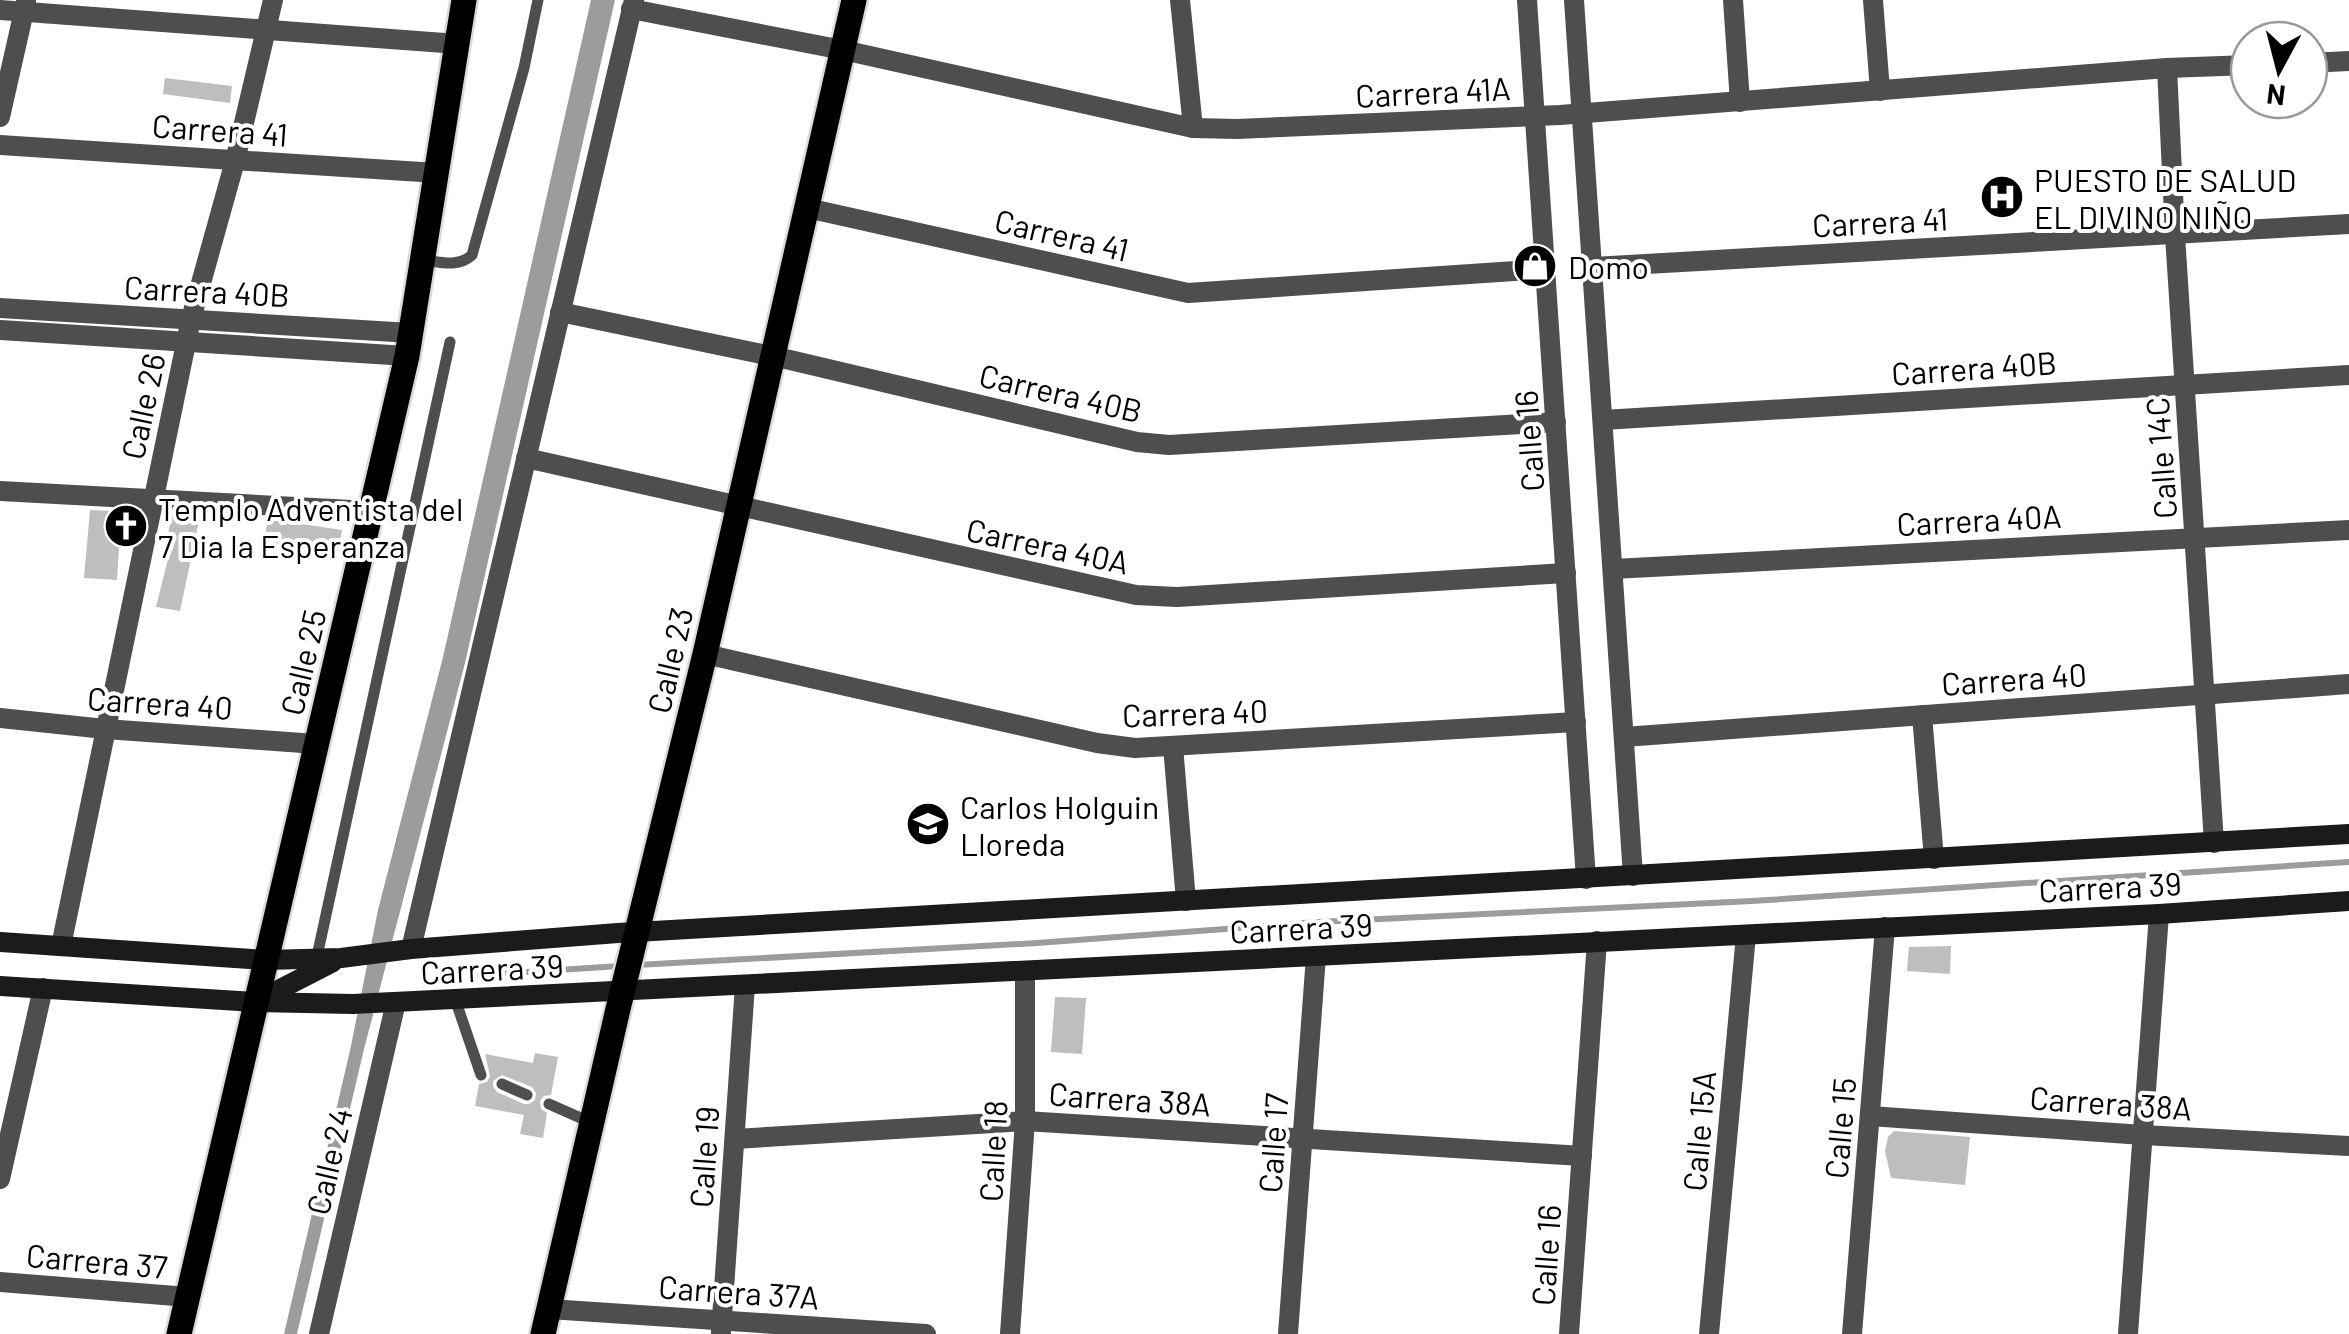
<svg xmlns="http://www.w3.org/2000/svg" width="2349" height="1334" viewBox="0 0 2349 1334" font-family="Barlow,sans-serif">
<rect width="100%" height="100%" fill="#fff"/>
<polygon fill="#9c9c9c" points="591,0 615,0 465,663 364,1049 297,1334 284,1334 351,1046 378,910 443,657"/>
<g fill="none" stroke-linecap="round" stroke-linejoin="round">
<g stroke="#9c9c9c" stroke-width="6">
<polyline points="637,965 1037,943 1318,922 1752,901 2348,862"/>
<polyline points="480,975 620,966"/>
</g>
</g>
<g fill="#bebebe" fill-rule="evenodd">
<polygon points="165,78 232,86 230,103 163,94"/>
<polygon points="90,510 136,512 130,548 119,547 117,580 84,578"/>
<polygon points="174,514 200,516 180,611 156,607 169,555 165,554 171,516"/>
<polygon points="268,519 342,530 337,558 308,554 309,550 264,542"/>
<polygon points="1951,946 1950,974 1907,971 1909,947"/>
<polygon points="1055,997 1086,998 1082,1054 1051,1052"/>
<path d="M535,1053l23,4 -7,38 -7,1 -4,5 1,8 6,4 -4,25 -23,-4 4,-19 -49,-9 4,-22 8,-2 3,-6 -5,-22 48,9zM502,1075l30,12 4,6 -1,7 -6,4h-5l-27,-12 -4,-6v-5z"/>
<polygon points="1894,1131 1970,1137 1965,1185 1891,1178 1885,1151 1888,1137"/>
</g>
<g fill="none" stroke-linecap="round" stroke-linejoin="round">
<g stroke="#dbdbdb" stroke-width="30">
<g id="primary">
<polyline points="179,1334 407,356 464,0"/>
<polyline points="543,1334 618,1009 705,654 854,0"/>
</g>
</g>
<g stroke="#4e4e4e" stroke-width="11">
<path d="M423,260c17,2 35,8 49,-5l52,-187 14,-68"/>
<polyline points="316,961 450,342"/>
<polyline points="455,999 481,1075"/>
<polyline points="502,1084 527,1095"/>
<polyline points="549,1104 592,1123"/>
</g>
<g stroke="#4e4e4e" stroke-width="20">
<polyline points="1180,0 1193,128"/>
<polyline points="1733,0 1740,102"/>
<polyline points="1873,0 1880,91"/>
<polyline points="631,9 843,50"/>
<polyline points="0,10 458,44"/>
<polyline points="2167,68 2175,235 2214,843"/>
<polyline points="0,117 26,2"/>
<polyline points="0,145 437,173"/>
<polyline points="807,208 1188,293 1546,269"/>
<polyline points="1593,267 2349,224"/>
<polyline points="560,312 790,360 1137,442 1169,445 1556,422"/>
<polyline points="1603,420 2349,375"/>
<polyline points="526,458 1136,595 1177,597 1566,573"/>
<polyline points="0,491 370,511"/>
<polyline points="1613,569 2349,530"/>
<polyline points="705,654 1097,743 1135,748 1576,722"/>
<polyline points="1922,715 1934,859"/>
<polyline points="0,718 105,729 316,744"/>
<polyline points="1624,737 2349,684"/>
<polyline points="1173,746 1186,901"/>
<polyline points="61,946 191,319 235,161 273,0"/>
<polyline points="411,949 634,0"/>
<polyline points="1870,1116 2143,1135 2349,1146"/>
<polyline points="735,1139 1025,1121 1582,1156"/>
<polyline points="0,1179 43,988"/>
<polyline points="0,1282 188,1297"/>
<polyline points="549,1309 926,1334"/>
<polyline points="721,1332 745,985"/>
<polyline points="319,1334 396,1002"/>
<polyline points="1010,1334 1025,1121 1025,972"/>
<polyline points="1569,1334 1597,941"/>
<polyline points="1709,1334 1746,935"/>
<polyline points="1852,1334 1885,927"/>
<polyline points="2128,1334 2159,914"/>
</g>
<g stroke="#4e4e4e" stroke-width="20">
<polyline points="1527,0 1586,879"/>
<polyline points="1574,0 1633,876"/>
<polyline points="843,50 1193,128 1237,129 1560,115 2167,68 2249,65"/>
<polyline points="2309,63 2349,61"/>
<polyline points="0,308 411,333"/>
<polyline points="0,330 407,356"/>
<polyline points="1288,1334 1316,956"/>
</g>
<g stroke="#1b1b1b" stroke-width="20">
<polyline points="0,942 265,960 341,958 411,949 618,933 2349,834"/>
<polyline points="0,986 255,1002 353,1004 2159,914 2349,901"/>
<polyline points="257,1001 333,962"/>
</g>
<use href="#primary" stroke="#000" stroke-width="25"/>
</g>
<defs>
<g id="hospital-disc" transform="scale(2.25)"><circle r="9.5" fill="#000" stroke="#fff"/><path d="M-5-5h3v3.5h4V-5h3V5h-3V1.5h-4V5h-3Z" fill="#fff"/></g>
<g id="shop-disc" transform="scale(2.25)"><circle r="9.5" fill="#000" stroke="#fff"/><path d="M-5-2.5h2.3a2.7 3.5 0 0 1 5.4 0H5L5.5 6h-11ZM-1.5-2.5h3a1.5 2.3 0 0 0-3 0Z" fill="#fff"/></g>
<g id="church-disc" transform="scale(2.25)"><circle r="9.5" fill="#000" stroke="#fff"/><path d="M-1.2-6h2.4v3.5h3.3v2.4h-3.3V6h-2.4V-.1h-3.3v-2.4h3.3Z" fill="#fff"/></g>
<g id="school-disc" transform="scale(2.25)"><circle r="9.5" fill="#000" stroke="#fff"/><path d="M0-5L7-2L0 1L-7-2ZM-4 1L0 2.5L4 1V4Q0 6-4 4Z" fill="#fff"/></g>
</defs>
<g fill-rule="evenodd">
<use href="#hospital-disc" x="2002" y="197"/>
<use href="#shop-disc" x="1535" y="266"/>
<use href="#church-disc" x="126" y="526"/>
<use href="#school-disc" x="928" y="824"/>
</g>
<g text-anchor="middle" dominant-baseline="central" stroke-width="8" stroke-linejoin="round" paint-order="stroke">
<g font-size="32" fill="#000" stroke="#fff">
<text transform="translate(1433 91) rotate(-3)">Carrera 41A</text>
<text transform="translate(220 129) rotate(4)">Carrera 41</text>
<text transform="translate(1880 221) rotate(-3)">Carrera 41</text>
<text transform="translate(1062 234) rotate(13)">Carrera 41</text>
<text transform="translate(207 290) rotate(3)">Carrera 40B</text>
<text transform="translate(1974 367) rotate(-4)">Carrera 40B</text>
<text transform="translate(1061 392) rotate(13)">Carrera 40B</text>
<text transform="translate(142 406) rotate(-78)">Calle 26</text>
<text transform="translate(1528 441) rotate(-94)">Calle 16</text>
<text transform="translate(2160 458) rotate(-94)">Calle 14C</text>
<text transform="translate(1979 519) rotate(-3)">Carrera 40A</text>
<text transform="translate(1048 545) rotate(12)">Carrera 40A</text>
<text transform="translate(669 660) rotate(-77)">Calle 23</text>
<text transform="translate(302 662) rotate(-77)">Calle 25</text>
<text transform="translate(2014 678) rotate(-4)">Carrera 40</text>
<text transform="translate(160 702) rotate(4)">Carrera 40</text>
<text transform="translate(1195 712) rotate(-2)">Carrera 40</text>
<text transform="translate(2110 886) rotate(-3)">Carrera 39</text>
<text transform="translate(1301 927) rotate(-3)">Carrera 39</text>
<text transform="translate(492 968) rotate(-3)">Carrera 39</text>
<text transform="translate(1130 1098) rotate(4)">Carrera 38A</text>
<text transform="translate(2111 1102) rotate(4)">Carrera 38A</text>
<text transform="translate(1839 1128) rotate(-85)">Calle 15</text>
<text transform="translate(1698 1131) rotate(-85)">Calle 15A</text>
<text transform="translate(1272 1143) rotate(-86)">Calle 17</text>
<text transform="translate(992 1151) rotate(-87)">Calle 18</text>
<text transform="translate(703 1157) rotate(-86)">Calle 19</text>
<text transform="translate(328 1161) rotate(-77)">Calle 24</text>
<text transform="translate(1545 1255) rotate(-86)">Calle 16</text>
<text transform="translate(97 1260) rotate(5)">Carrera 37</text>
<text transform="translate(739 1291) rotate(4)">Carrera 37A</text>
</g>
<g font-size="32" fill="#000" stroke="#fff" text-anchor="start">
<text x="2034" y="179">PUESTO DE SALUD<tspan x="2034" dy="37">EL DIVINO NIÑO</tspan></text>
<text x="1568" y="266">Domo</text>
<text x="158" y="508">Templo Adventista del<tspan x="158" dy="37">7 Dia la Esperanza</tspan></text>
<text x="960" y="806">Carlos Holguin<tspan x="960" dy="37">Lloreda</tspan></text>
</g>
</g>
<g transform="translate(2279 70) rotate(187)"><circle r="48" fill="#ffffff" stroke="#999999" stroke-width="2.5"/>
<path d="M0-8L18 38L0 25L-18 38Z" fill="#000000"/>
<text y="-15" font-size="28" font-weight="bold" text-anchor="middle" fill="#000000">N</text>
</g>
</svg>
